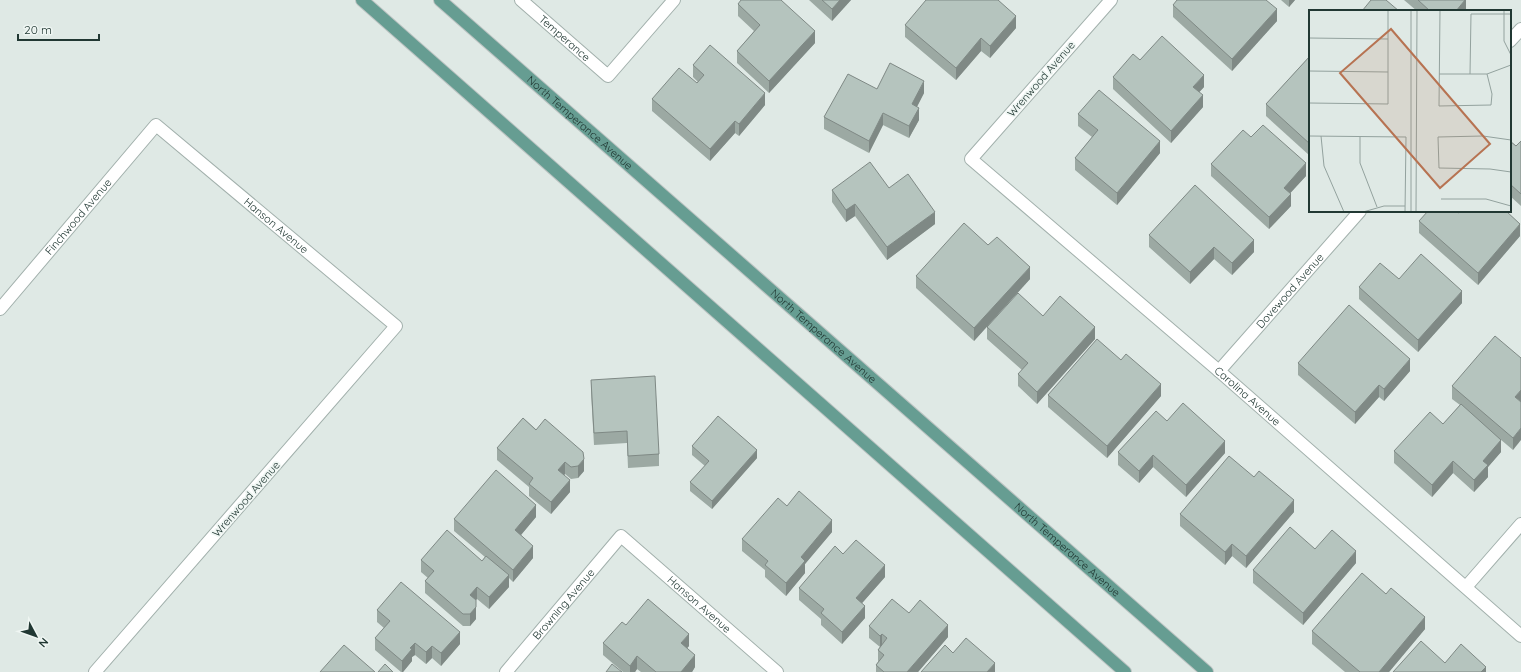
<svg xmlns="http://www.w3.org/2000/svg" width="1521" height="672" viewBox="0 0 1521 672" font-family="Quicksand,sans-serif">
<rect width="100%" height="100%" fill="#dfe9e5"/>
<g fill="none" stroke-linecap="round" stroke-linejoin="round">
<g stroke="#a2b0ac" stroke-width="14">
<g id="minor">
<path id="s1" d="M521,0l87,76 66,-76"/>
<path id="s2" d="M1111,0l-140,159 248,212 302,265"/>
<polyline points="1510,41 1521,29"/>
<path id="s3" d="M0,309l156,-184 240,201 -301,346"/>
<path id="s4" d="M1219,371l141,-160"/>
<polyline points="1466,587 1521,524"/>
<path id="s5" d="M506,672l115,-136 156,136"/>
</g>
</g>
<g stroke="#bcc3c2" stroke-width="14">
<g id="major">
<polyline points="362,0 1125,672"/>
<path id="s6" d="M440,0l767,672"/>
</g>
</g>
<use href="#minor" stroke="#fff" stroke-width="12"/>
<use href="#major" stroke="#669d92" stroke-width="12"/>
</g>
<g fill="#9ca9a3">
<polygon points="809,0 851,0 832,21"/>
<polygon points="1281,0 1295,0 1289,7"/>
<polygon points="1404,0 1466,0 1466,11 1417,11"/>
<polygon points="738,4 815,43 769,93 737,63 737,51 754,31 738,16"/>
<polygon points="1173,5 1277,21 1232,71 1173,17"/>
<polygon points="905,25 1016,28 990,58 981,51 956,80 905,37"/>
<polygon points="1310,56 1310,156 1266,116 1266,104"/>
<polygon points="1140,60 1204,87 1199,92 1203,107 1171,143 1113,89 1113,77"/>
<polygon points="693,65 765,105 739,136 735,133 710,161 652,111 652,99 697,83 698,82 693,77"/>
<polygon points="877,89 924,93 917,107 919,120 909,138 883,125 869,153 824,129 824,117"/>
<polygon points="1078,114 1160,153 1117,205 1075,170 1075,158 1092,137 1078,126"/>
<polygon points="1251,137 1306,176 1290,193 1291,206 1269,229 1211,176 1211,164"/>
<polygon points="1510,141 1516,146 1521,141 1521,206 1510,196"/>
<polygon points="889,188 935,224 887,260 855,216 846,222 832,202 832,190"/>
<polygon points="1459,213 1520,236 1478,285 1419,233 1419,221"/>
<polygon points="1149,235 1254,252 1232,275 1214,259 1190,284 1149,247"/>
<polygon points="988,245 1030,279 974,341 916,288 916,276"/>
<polygon points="1399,279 1462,303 1418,352 1359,299 1359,287"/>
<polygon points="1043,316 1095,339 1037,404 1018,386 1018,374 1022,370 987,339 987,327"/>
<polygon points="1521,358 1513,450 1500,439 1501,452 1488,467 1488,477 1474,492 1453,473 1432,497 1394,463 1394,451 1443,424 1460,405 1452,399 1452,386"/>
<polygon points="1121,360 1161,396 1107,458 1048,407 1048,395"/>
<polygon points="1298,363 1410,371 1384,401 1379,397 1355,424 1298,375"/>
<polygon points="591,380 659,454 659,466 628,468 627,443 594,445 591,392"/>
<polygon points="523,418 584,471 578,478 571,479 565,474 564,475 570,492 551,514 529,496 529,487 497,460 497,448"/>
<polygon points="1167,421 1225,453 1186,497 1153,467 1139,483 1118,465 1118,452"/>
<polygon points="692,446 757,458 712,509 690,491 690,482 705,466 692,455"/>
<polygon points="787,506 832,532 805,564 805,573 786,596 765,577 765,570 742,551 742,539"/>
<polygon points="1294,512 1246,568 1232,556 1225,565 1180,526 1180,514"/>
<polygon points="536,517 521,535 533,558 513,582 509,578 509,587 489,609 477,599 476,600 476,619 470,626 463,626 425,593 425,581 428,578 421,572 421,560 482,561 485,557 454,531 454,519"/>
<polygon points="1315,549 1356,563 1303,625 1253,583 1253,570"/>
<polygon points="843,554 885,577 862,603 865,618 842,644 821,625 821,619 799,600 799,588"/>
<polygon points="1386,594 1425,629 1389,672 1345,672 1312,644 1312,631"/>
<polygon points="377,610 460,644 441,666 432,658 426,664 415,655 412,657 412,661 403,672 401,672 375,650 375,638 384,628 377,622"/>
<polygon points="909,613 948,637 918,672 876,672 876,665 878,662 878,650 880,647 869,638 869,626"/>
<polygon points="626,625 689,646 687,648 695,667 692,672 641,672 637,669 635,672 623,672 603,655 603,643"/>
</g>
<g fill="#7f8985">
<polygon points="840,0 851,0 832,21 832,9"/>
<polygon points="1289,0 1295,0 1289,7"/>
<polygon points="1465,0 1466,0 1466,11 1456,11"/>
<polygon points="1277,9 1277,21 1232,71 1232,59"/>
<polygon points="1016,16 1016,28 990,58 990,46"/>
<polygon points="815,31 815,43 769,93 769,81"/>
<polygon points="981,38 981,51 956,80 956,68"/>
<polygon points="1204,75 1204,87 1193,99 1193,87"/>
<polygon points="924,81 924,93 912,116 912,104"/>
<polygon points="765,93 765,105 739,136 739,124"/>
<polygon points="1203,95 1203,107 1171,143 1171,131"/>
<polygon points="919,108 919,120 909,138 909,126"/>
<polygon points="883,113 883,125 869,153 869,141"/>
<polygon points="735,121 735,133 710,161 710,149"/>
<polygon points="1160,141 1160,153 1117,205 1117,193"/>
<polygon points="1306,163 1306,176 1284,200 1284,188"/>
<polygon points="1291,194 1291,206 1269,229 1269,217"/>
<polygon points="855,204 855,216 846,222 846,210"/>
<polygon points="935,212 935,224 887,260 887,247"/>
<polygon points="1520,224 1520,236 1478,285 1478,273"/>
<polygon points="1254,240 1254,252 1232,275 1232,263"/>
<polygon points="1214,247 1214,259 1190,284 1190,272"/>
<polygon points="1030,267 1030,279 974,341 974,328"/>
<polygon points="1462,291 1462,303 1418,352 1418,340"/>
<polygon points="1095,327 1095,339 1037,404 1037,392"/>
<polygon points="1410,359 1410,371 1384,401 1384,389"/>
<polygon points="1161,384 1161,396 1107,458 1107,446"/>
<polygon points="1379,385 1379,397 1355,424 1355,412"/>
<polygon points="1521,390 1521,402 1515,397"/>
<polygon points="1521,428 1521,440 1513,450 1513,438"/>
<polygon points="1501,440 1501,452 1488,467 1488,477 1474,492 1474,480 1483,461"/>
<polygon points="1225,441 1225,453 1186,497 1186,485"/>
<polygon points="757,450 757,458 712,509 712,501"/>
<polygon points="1153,455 1153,467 1139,483 1139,471"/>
<polygon points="584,459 584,471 578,478 578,466"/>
<polygon points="1453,461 1453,473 1432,497 1432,485"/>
<polygon points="565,462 565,474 558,482 558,470"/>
<polygon points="570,480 570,492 551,514 551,502"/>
<polygon points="1294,500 1294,512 1246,568 1246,556"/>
<polygon points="536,505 536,517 515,542 515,530"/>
<polygon points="832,520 832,532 805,564 805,573 786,596 786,583 801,557"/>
<polygon points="1232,544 1232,556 1225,565 1225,552"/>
<polygon points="533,546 533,558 513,582 513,570"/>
<polygon points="1356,551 1356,563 1303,625 1303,613"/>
<polygon points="885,565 885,577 856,610 856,598"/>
<polygon points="509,575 509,587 489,609 489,597"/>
<polygon points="477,587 477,599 470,607 470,595"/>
<polygon points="865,606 865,618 842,644 842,632"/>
<polygon points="476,607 476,619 470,626 470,614"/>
<polygon points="1425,617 1425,629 1389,672 1379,672"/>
<polygon points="948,625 948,637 918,672 907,672"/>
<polygon points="460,632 460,644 441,666 441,653"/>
<polygon points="689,634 689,646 681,655 681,643"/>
<polygon points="882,634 882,646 880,648 880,636"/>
<polygon points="415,643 415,655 412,657 412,661 403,672 402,672 402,661 410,648"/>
<polygon points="432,646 432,658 426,664 426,652"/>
<polygon points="695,655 695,667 692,672 681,672"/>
<polygon points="637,656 637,669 635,672 630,672 630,666"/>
<polygon points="995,663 995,672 987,672"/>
<polygon points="1486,667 1486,672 1481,672"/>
</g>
<g fill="#b5c4be" stroke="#7f8985">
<polygon points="741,0 781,0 815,31 769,81 737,51 760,25 738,4"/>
<polygon points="822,0 840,0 832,9"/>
<polygon points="926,0 998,0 1016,16 990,46 981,38 956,68 905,25"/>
<polygon points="1177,0 1266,0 1277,9 1232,59 1173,5"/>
<polygon points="1371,0 1386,0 1399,11 1362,11"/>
<polygon points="1418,0 1465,0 1456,11 1430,11"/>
<polygon points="1162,36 1204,75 1193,87 1203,95 1171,131 1113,77 1133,54 1140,60"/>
<polygon points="710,45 765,93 739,124 735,121 710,149 652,99 679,68 697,83 704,75 693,65"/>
<polygon points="1310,56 1310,144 1266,104"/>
<polygon points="890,63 924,81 912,104 919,108 909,126 883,113 869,141 824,117 848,74 877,89"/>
<polygon points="1099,90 1160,141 1117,193 1075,158 1098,130 1078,114"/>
<polygon points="1263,125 1306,163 1284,188 1291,194 1269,217 1211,164 1243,130 1251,137"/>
<polygon points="1510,141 1516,146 1521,141 1521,194 1510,184"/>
<polygon points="870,162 889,188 908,174 935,212 887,247 855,204 846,210 832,190"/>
<polygon points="1195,185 1254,240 1232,263 1214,247 1190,272 1149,235"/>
<polygon points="1428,211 1456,211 1459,213 1461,211 1506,211 1520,224 1478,273 1419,221"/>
<polygon points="964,223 988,245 997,237 1030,267 974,328 916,276"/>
<polygon points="1421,254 1462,291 1418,340 1359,287 1380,263 1399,279"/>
<polygon points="1018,293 1043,316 1060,296 1095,327 1037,392 1018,374 1028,363 987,327"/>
<polygon points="1349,305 1410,359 1384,389 1379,385 1355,412 1298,363"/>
<polygon points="1495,336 1521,358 1521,390 1515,397 1521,402 1521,428 1513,438 1452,386"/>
<polygon points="1097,339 1121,360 1126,354 1161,384 1107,446 1048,395"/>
<polygon points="655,376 659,454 628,456 627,431 594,433 591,380"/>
<polygon points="1183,403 1225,441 1186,485 1153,455 1139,471 1118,452 1156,411 1167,421"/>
<polygon points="1461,404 1501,440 1483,461 1488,465 1474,480 1453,461 1432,485 1394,451 1430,412 1443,424"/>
<polygon points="718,416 757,450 712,501 690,482 709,461 692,446"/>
<polygon points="523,418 536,430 545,419 583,452 584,459 578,466 571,467 565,462 558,470 570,480 551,502 529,484 533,478 497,448"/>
<polygon points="1229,456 1254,477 1259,471 1294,500 1246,556 1232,544 1225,552 1180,514"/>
<polygon points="496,470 536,505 515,530 533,546 513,570 454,519"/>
<polygon points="799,491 832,520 801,557 805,561 786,583 765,565 768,561 742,539 778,498 787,506"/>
<polygon points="1290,527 1315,549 1332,530 1356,551 1303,613 1253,570"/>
<polygon points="447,530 482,561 486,556 509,575 489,597 477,587 470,595 476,600 476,607 470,614 463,614 425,581 434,571 421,560"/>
<polygon points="856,540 885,565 856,598 865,606 842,632 821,613 824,609 799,588 835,546 843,554"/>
<polygon points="1362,573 1386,594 1391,588 1425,617 1379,672 1360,672 1312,631"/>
<polygon points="401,582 460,632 441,653 432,646 426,652 415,643 410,648 412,649 402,661 375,638 390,621 377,610"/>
<polygon points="648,599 689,634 681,643 695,655 681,672 656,672 637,656 630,666 603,643 622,622 626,625"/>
<polygon points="892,599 909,613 920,600 948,625 907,672 884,672 876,665 884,655 878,650 887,638 882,634 880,636 869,626"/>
<polygon points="966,638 995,663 987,672 921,672 945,645 953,653"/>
<polygon points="1421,641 1445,663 1461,644 1486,667 1481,672 1393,672"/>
<polygon points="344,645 375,672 320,672"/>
<polygon points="385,664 393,672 378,672"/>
<polygon points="612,664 622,672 606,672"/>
</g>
<g text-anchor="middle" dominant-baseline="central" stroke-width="3.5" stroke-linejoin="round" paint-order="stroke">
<g font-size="11" fill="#213833" stroke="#eff6f3">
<text stroke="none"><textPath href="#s1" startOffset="58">Temperance</textPath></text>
<text transform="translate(1041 79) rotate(-49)">Wrenwood Avenue</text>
<text stroke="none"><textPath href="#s6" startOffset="186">North Temperance Avenue</textPath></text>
<text stroke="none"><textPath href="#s3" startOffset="121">Finchwood Avenue</textPath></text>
<text stroke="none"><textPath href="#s3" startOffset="398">Hanson Avenue</textPath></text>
<text stroke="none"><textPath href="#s4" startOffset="107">Dovewood Avenue</textPath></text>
<text stroke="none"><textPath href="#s6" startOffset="510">North Temperance Avenue</textPath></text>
<text stroke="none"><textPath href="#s2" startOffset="576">Carolina Avenue</textPath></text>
<text transform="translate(246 499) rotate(-49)">Wrenwood Avenue</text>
<text stroke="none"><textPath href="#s6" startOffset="834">North Temperance Avenue</textPath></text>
<text stroke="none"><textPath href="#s5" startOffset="89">Browning Avenue</textPath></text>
<text stroke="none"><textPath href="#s5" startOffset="282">Hanson Avenue</textPath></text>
</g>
</g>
<g transform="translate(1309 10)">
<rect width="202" height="202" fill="#dfe9e5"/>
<path fill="none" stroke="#93a29e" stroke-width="1" d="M131,0l-1,96 52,-1 1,-11 -5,-20M195,0v31l7,14M0,28l79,1M0,61l79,1M130,64h48l24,-9M161,64l1,-60h40M0,93l79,1v-94M0,126l97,1 -1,75M12,126l3,30 20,46M51,127v26l17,44M202,130l-28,-4 -45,1 1,31 51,1 21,3M132,189h45l25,7M54,202l21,-6h21M102,202v-202M107,202l1,-202"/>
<path fill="#b77352" fill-opacity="0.15" stroke="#b77352" stroke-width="2" d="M82,19l99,115 -50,44 -100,-115z"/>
<rect width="202" height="202" fill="none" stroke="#213833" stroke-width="2"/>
</g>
<g transform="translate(36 636) rotate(131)" stroke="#eff6f3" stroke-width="3" paint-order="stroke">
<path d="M0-3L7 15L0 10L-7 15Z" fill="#213833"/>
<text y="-6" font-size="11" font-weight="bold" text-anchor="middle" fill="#213833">N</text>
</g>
<path d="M18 34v6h81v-6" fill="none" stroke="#213833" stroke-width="2"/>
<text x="24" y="34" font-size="12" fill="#213833" stroke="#eff6f3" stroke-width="3" paint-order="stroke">20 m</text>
</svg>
